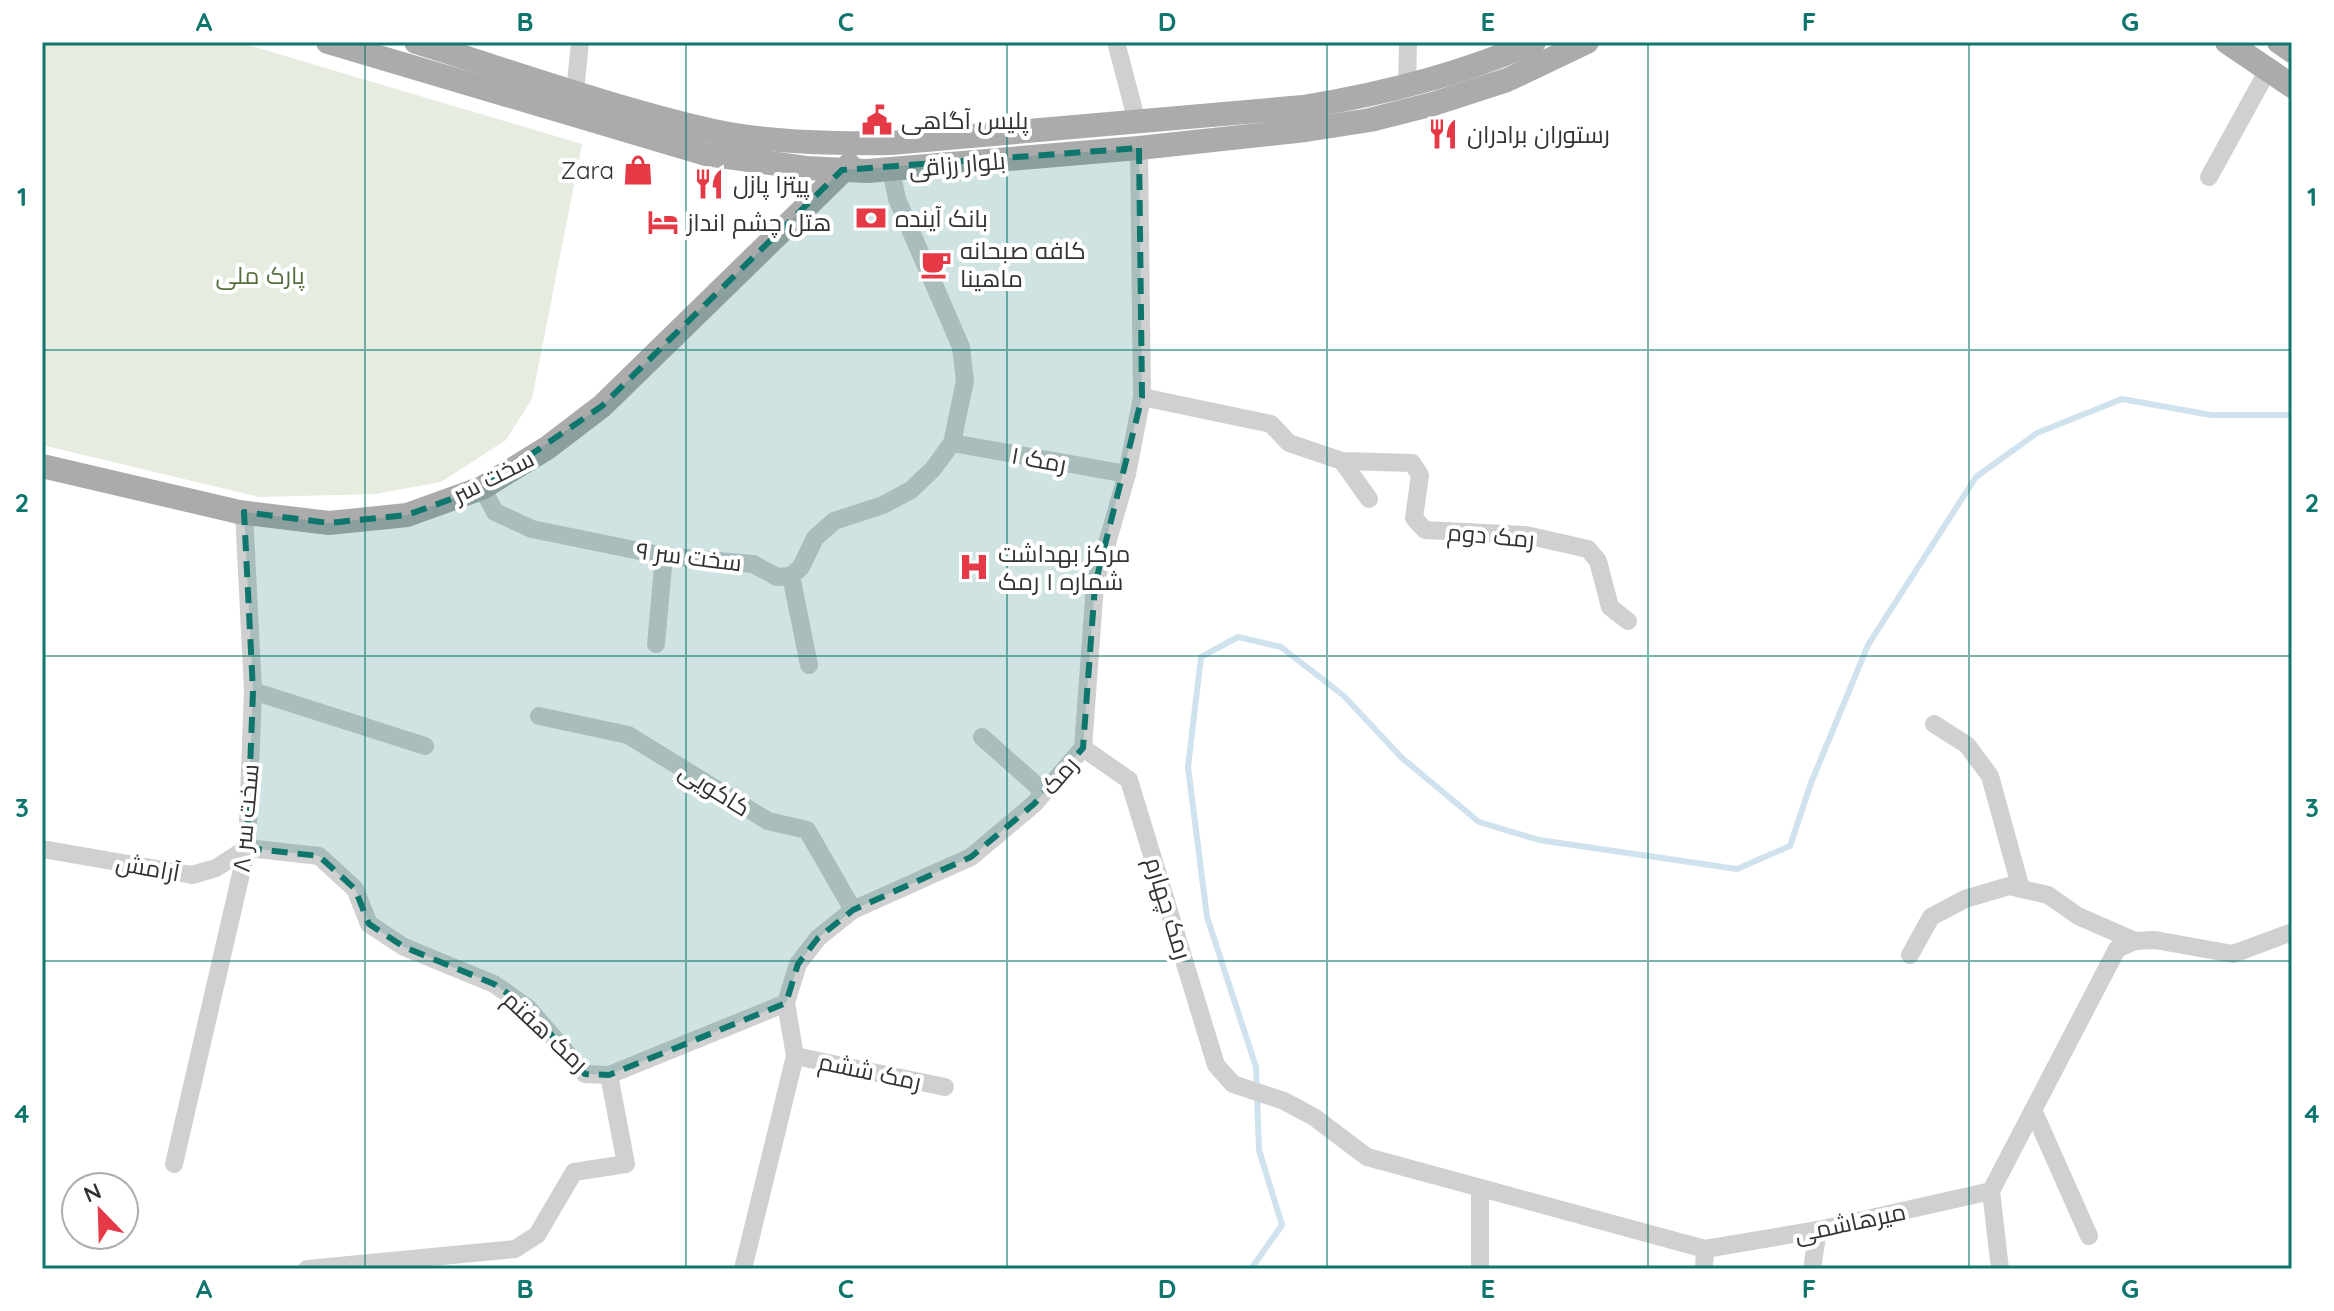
<svg xmlns="http://www.w3.org/2000/svg" width="2334" height="1311" viewBox="0 0 2334 1311" font-family="Quicksand,Cairo,sans-serif">
<rect width="100%" height="100%" fill="#fff"/>
<polygon fill="#e6ecdf" points="42,42 238,42 582,144 532,399 506,440 441,482 375,494 259,497 42,445"/>
<g fill="none" stroke-linecap="round" stroke-linejoin="round">
<polyline stroke="#cfe2ee" stroke-width="6" points="1251,1269 1282,1225 1259,1150 1256,1067 1207,917 1188,767 1201,657 1238,637 1281,647 1344,696 1401,757 1479,822 1539,840 1737,869 1790,846 1811,783 1868,645 1976,477 2037,433 2122,399 2211,415 2292,415"/>
<g stroke="#d0d0d0" stroke-width="18">
<polyline points="1116,42 1137,122"/>
<polyline points="1407,87 1408,42"/>
<polyline points="575,92 580,42"/>
<polyline points="2209,177 2268,70"/>
<polyline points="1142,397 1271,424 1289,443 1342,461 1412,463 1420,475 1414,518 1425,530 1526,535 1588,549 1598,561 1610,607 1628,621"/>
<polyline points="952,443 1127,474"/>
<polyline points="1342,461 1369,499"/>
<polyline points="482,488 495,512 532,529 664,556 753,564 777,577 791,576 801,567 815,538 834,521 883,505 911,490 933,469 952,443 965,381 961,347 897,199 891,170"/>
<polyline points="791,576 809,665"/>
<polyline points="656,644 664,556"/>
<polyline points="253,691 425,746"/>
<polyline points="539,716 628,735 768,821 807,830 853,910"/>
<polyline points="1934,724 1967,745 1990,776 2021,889"/>
<polyline points="982,737 1044,792"/>
<polyline points="1083,748 1129,780 1216,1065 1233,1084 1284,1101 1314,1117 1367,1157 1705,1249 1818,1230 1991,1191 2117,949 2135,941 2155,940 2233,954 2292,932"/>
<polyline points="247,848 319,856 355,889 369,924 404,947 494,984 528,1008 585,1074 609,1075 786,1003"/>
<polyline points="42,849 192,875 216,868 247,848"/>
<polyline points="1910,955 1931,917 1965,899 2009,886 2048,895 2078,916 2135,941"/>
<polyline points="795,1056 945,1087"/>
<polyline points="2033,1110 2089,1236"/>
<polyline points="174,1164 247,848 253,691 244,512"/>
<polyline points="1480,1188 1480,1269"/>
<polyline points="1991,1191 2000,1269"/>
<polyline points="307,1269 515,1249 537,1235 574,1172 626,1164 609,1075"/>
<polyline points="743,1269 795,1056 786,1003 798,964 818,938 853,910 971,857 1034,804 1083,748 1095,585 1127,474 1142,397 1139,148"/>
<polyline points="1704,1269 1705,1249"/>
<polyline points="1812,1269 1818,1230"/>
</g>
<g stroke="#ababab" stroke-width="24">
<polyline points="328,42 706,154 806,168 867,171 1139,148 1306,130 1370,120 1433,104 1507,80 1587,42"/>
<path d="M416,42c97,30 194,65 293,88 56,13 124,14 182,13l412,-36c80,-13 157,-32 231,-65"/>
<polyline points="2227,42 2292,86"/>
<polyline points="2279,42 2292,51"/>
<polyline points="42,466 239,512 329,523 407,515 482,488 547,448 602,406 849,165"/>
</g>
</g>
<path fill="#0f766e" fill-opacity="0.2" stroke="#0f766e" stroke-width="6" stroke-dasharray="16 10" stroke-linejoin="round" d="M1139,148l3,249 -47,188 -12,163 -49,56 -63,53 -118,53 -35,28 -20,26 -12,39 -177,72 -24,-1 -57,-66 -34,-24 -90,-37 -35,-23 -14,-35 -36,-33 -72,-8 6,-157 -9,-179 85,11 78,-8 75,-27 120,-82 240,-236z"/>
<path fill="none" stroke="#0f766e" stroke-width="2" stroke-opacity="0.55" d="M365,42v1227M686,42v1227M1007,42v1227M1327,42v1227M1648,42v1227M1969,42v1227M42,350h2250M42,656h2250M42,961h2250"/>
<defs>
<g id="civic-bare" transform="scale(2.4)"><path d="M-.6-6.5H3V-4.5H.6V-3L4-1V1h2V6H-6V1h2V-1L-.6-3ZM-1.2 2.5V6h2.4V2.5Z" fill="#e63946" stroke="#fff" stroke-width="2.5" paint-order="stroke"/></g>
<g id="restaurant-bare" transform="scale(2.4)"><path d="M-5-6h1v4h1v-4h1v4h1v-4h1v5L-1.5 .5V6h-2V.5L-5-1ZM5-6V6H3V1.5H1.5Q1.5-4 5-6Z" fill="#e63946" stroke="#fff" stroke-width="2.5" paint-order="stroke"/></g>
<g id="shop-bare" transform="scale(2.4)"><path d="M-5-2.5h2.3a2.7 3.5 0 0 1 5.4 0H5L5.5 6h-11ZM-1.5-2.5h3a1.5 2.3 0 0 0-3 0Z" fill="#e63946" stroke="#fff" stroke-width="2.5" paint-order="stroke"/></g>
<g id="bank-bare" transform="scale(2.4)"><path d="M-6-4H6V4H-6ZM0-2.3a2.3 2.3 0 1 0 0 4.6a2.3 2.3 0 1 0 0-4.6Z" fill="#e63946" stroke="#fff" stroke-width="2.5" paint-order="stroke"/></g>
<g id="hotel-bare" transform="scale(2.4)"><path d="M-6-4.5h1.5V1H6V5H4.5V3h-9V5H-6ZM-4 0a1.8 1.8 0 1 1 3.6 0ZM.5 0V-2.5h3Q6-2.5 6 0Z" fill="#e63946" stroke="#fff" stroke-width="2.5" paint-order="stroke"/></g>
<g id="cafe-bare" transform="scale(2.4)"><path d="M-5.5-4.5H6V0H3Q3 3.5 0 3.5H-2.5Q-5.5 3.5-5.5 0ZM3-3.2v2h1.7v-2ZM-6 4.5H4V6H-6Z" fill="#e63946" stroke="#fff" stroke-width="2.5" paint-order="stroke"/></g>
<g id="hospital-bare" transform="scale(2.4)"><path d="M-5-5h3v3.5h4V-5h3V5h-3V1.5h-4V5h-3Z" fill="#e63946" stroke="#fff" stroke-width="2.5" paint-order="stroke"/></g>
</defs>
<g fill-rule="evenodd">
<use href="#civic-bare" x="877" y="120"/>
<use href="#restaurant-bare" x="1443" y="134"/>
<use href="#shop-bare" x="638" y="170"/>
<use href="#restaurant-bare" x="709" y="184"/>
<use href="#bank-bare" x="871" y="218"/>
<use href="#hotel-bare" x="663" y="222"/>
<use href="#cafe-bare" x="936" y="264"/>
<use href="#hospital-bare" x="974" y="567"/>
</g>
<g text-anchor="middle" dominant-baseline="central" stroke-width="8" stroke-linejoin="round" paint-order="stroke">
<g font-size="24" fill="#333" stroke="#fff" text-anchor="start">
<text x="901" y="120">پلیس آگاهی</text>
<text x="1467" y="134">رستوران برادران</text>
<text x="614" y="170" text-anchor="end">Zara</text>
<text x="733" y="184">پیتزا پازل</text>
<text x="895" y="218">بانک آینده</text>
<text x="687" y="222">هتل چشم انداز</text>
<text x="960" y="250">کافه صبحانه<tspan x="960" dy="28">ماهینا</tspan></text>
<text x="998" y="553">مرکز بهداشت<tspan x="998" dy="28">شماره ۱ رمک</tspan></text>
</g>
<g font-size="24" fill="#333" stroke="#fff">
<text transform="translate(957 164) rotate(-5)">بلوار رزاقی</text>
<text transform="translate(1039 459) rotate(10)">رمک ۱</text>
<text transform="translate(493 476) rotate(-27)">سخت سر</text>
<text transform="translate(1491 535) rotate(5)">رمک دوم</text>
<text transform="translate(689 556) rotate(7)">سخت سر ۹</text>
<text transform="translate(1059 775) rotate(-49)">رمک</text>
<text transform="translate(715 789) rotate(32)">کاکویی</text>
<text transform="translate(245 818) rotate(-85)">سخت سر ۸</text>
<text transform="translate(148 867) rotate(10)">آرامش</text>
<text transform="translate(1169 908) rotate(73)">رمک چهارم</text>
<text transform="translate(546 1031) rotate(43)">رمک هفتم</text>
<text transform="translate(870 1071) rotate(12)">رمک ششم</text>
<text transform="translate(1850 1222) rotate(-12)">میرهاشمی</text>
</g>
<g font-size="24" fill="#56703f" stroke="#fff">
<text x="260" y="275">پارک ملی</text>
</g>
</g>
<rect width="2334" height="1311" fill="none" stroke="#ffffff" stroke-width="88"/>
<g transform="translate(100 1211) rotate(337)"><circle r="38" fill="#ffffff" stroke="#adadad" stroke-width="2"/>
<path d="M0-6L14 30L0 20L-14 30Z" fill="#e63946"/>
<text y="-12" font-size="22" font-weight="bold" text-anchor="middle" fill="#333333">N</text>
</g>
<rect x="44" y="44" width="2246" height="1223" fill="none" stroke="#0f766e" stroke-width="3"/>
<g font-size="26" text-anchor="middle" font-weight="bold" fill="#0f766e">
<text x="204" y="31">A</text>
<text x="525" y="31">B</text>
<text x="846" y="31">C</text>
<text x="1167" y="31">D</text>
<text x="1488" y="31">E</text>
<text x="1809" y="31">F</text>
<text x="2130" y="31">G</text>
<text x="22" y="206">1</text>
<text x="2312" y="206">1</text>
<text x="22" y="512">2</text>
<text x="2312" y="512">2</text>
<text x="22" y="817">3</text>
<text x="2312" y="817">3</text>
<text x="22" y="1123">4</text>
<text x="2312" y="1123">4</text>
<text x="204" y="1298">A</text>
<text x="525" y="1298">B</text>
<text x="846" y="1298">C</text>
<text x="1167" y="1298">D</text>
<text x="1488" y="1298">E</text>
<text x="1809" y="1298">F</text>
<text x="2130" y="1298">G</text>
</g>
</svg>
